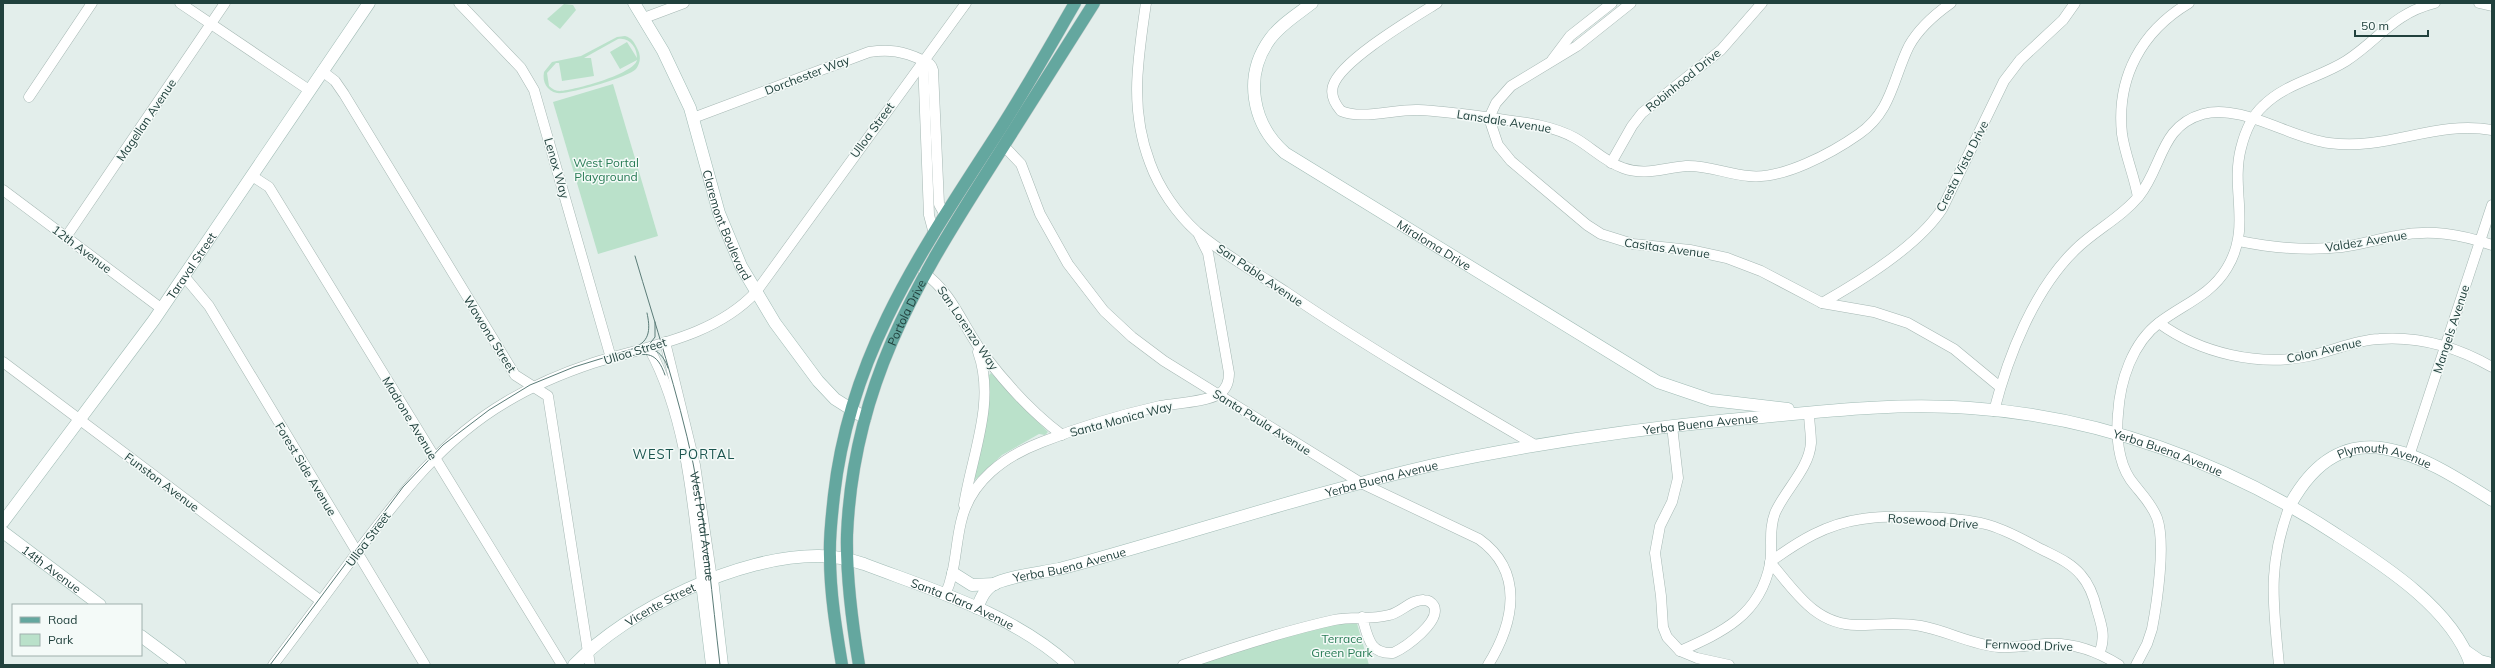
<svg xmlns="http://www.w3.org/2000/svg" width="2495" height="668" viewBox="0 0 2495 668" font-family="Mulish,sans-serif">
<rect width="100%" height="100%" fill="#e3eeeb"/>
<g fill="#bae1ca" fill-rule="evenodd">
<polygon points="564,4 573,5 576,10 560,29 547,19"/>
<path d="M625,36c7,2 9,6 12,12 4,7 4,14 -1,21 -7,8 -69,26 -79,24 -10,-2 -15,-11 -13,-21l8,-10 29,-6 36,-19zM618,39c12,-2 19,9 19,19l-10,-16 -17,10 10,17 17,-9c-3,14 -62,30 -77,31 -4,0 -8,-2 -11,-5l-2,-13 9,-10h3l3,18 32,-5 -3,-18h-7z"/>
<polygon points="613,84 658,236 598,254 553,102"/>
<polygon points="991,373 1048,432 1045,435 1039,434 1002,455 975,480 973,479 988,376"/>
<polygon points="1356,620 1369,665 1193,665 1310,630"/>
</g>
<g fill="none" stroke-linecap="round" stroke-linejoin="round">
<g stroke="#a5b7b3" stroke-width="11">
<g id="street">
<polyline points="180,3 309,90"/>
<polyline points="459,3 521,68 534,90 611,358"/>
<path d="M1146,3c-8,56 -17,105 4,160 9,25 27,51 47,69 27,23 60,41 89,60 81,55 165,104 249,153"/>
<path d="M1437,3c-24,15 -97,58 -104,83 -3,10 2,18 8,25 20,9 54,-2 77,-1 23,1 45,4 67,7 31,5 62,6 90,21 16,9 30,24 48,30 22,8 40,0 63,-2 21,-1 41,8 63,10 33,4 83,-23 110,-42 33,-23 34,-56 50,-88 10,-18 25,-31 42,-43"/>
<polyline points="1631,3 1577,46 1511,86 1496,103 1489,118 1498,145 1511,161 1587,225 1601,234 1633,244 1690,250 1727,258 1761,271 1822,303 1874,312 1908,323 1954,349 2000,387"/>
<polyline points="2479,3 2492,6"/>
<polyline points="644,18 684,3"/>
<polyline points="923,60 929,215 934,234"/>
<polyline points="1552,60 1570,36 1612,3"/>
<polyline points="322,71 335,81 344,94 515,375 548,396 590,665"/>
<polyline points="29,97 92,3"/>
<path d="M693,118l176,-66c20,-3 34,-1 53,8 6,3 9,3 11,10l6,134 6,11"/>
<path d="M1004,146l17,18 19,50 28,50 36,47 28,26 32,24 197,122 118,56c46,33 35,84 9,126"/>
<polyline points="1611,163 1632,126 1642,113 1721,50 1762,3"/>
<polyline points="252,176 269,187 562,665"/>
<polyline points="3,190 162,309"/>
<path d="M2138,197c-4,-22 -13,-42 -16,-63 -6,-57 20,-103 67,-131"/>
<polyline points="66,237 225,3"/>
<path d="M2239,241c34,7 68,10 103,6 18,-2 36,-8 54,-11 34,-7 64,-2 96,9"/>
<path d="M924,273c29,20 40,56 61,83 22,29 48,57 77,79"/>
<polyline points="184,276 209,306 425,665"/>
<path d="M1822,303c39,-22 96,-57 120,-94l62,-128 16,-21 43,-40 12,-17"/>
<path d="M2159,323c41,30 100,44 150,33 24,-5 46,-16 70,-17 40,-3 78,8 113,28"/>
<polyline points="665,342 695,465 712,579"/>
<path d="M649,348c38,70 44,157 53,235"/>
<polyline points="3,362 321,601"/>
<path d="M1994,411c14,-55 40,-121 81,-161 20,-20 46,-32 64,-54 24,-30 21,-70 64,-82 37,-11 87,24 126,29 59,8 105,-23 163,-13"/>
<polyline points="1672,426 1678,478 1672,502 1660,526 1655,553 1661,596 1663,627 1667,637 1680,651 1697,658 1729,665"/>
<polyline points="2410,453 2492,205"/>
<path d="M964,505c8,-51 32,-103 14,-153"/>
<path d="M945,595c11,-24 10,-48 16,-73 9,-41 44,-66 81,-80 38,-15 78,-27 118,-36 16,-3 46,-4 59,-12 8,-5 10,-12 10,-21l-21,-120 -9,-18"/>
<path d="M1680,651c43,-19 80,-36 90,-87 3,-17 -2,-33 5,-51 10,-23 34,-44 36,-70 0,-10 -2,-21 -2,-31"/>
<path d="M2099,654c7,-16 3,-28 -2,-44 -3,-13 -7,-25 -16,-35 -10,-12 -24,-18 -38,-25 -18,-9 -37,-21 -58,-26 -28,-7 -94,-10 -123,-5 -36,5 -63,22 -92,43 25,29 45,63 87,63 22,0 42,-3 64,1 27,5 51,19 78,21 16,1 30,-2 46,-3 26,-2 52,7 74,21"/>
<path d="M273,665c29,-38 57,-76 85,-114 43,-57 85,-112 148,-149 28,-17 57,-29 87,-39 55,-17 121,-26 163,-71l210,-289"/>
<path d="M1183,665c49,-17 101,-34 151,-45 18,-4 37,0 55,-5 12,-2 22,-16 35,-15 4,0 8,3 10,6 7,16 -28,41 -41,47 -24,1 -25,-16 -31,-36"/>
<path d="M2136,665l11,-21 5,-15c5,-26 14,-86 5,-111 -6,-16 -17,-25 -27,-39 -12,-18 -14,-44 -12,-65 2,-33 14,-71 42,-92 24,-18 51,-27 67,-54 25,-41 3,-78 14,-120 4,-16 10,-31 22,-42 23,-23 56,-28 83,-45 34,-22 46,-47 89,-58"/>
<path d="M2279,665c-6,-63 -12,-99 11,-160"/>
</g>
</g>
<g stroke="#a0bbb5" stroke-width="13">
<g id="secondary">
<path id="s1" d="M634,3l29,48 27,57 29,105 22,53 34,57 43,58 17,18 30,19"/>
<path id="s2" d="M1312,3c-14,11 -31,21 -42,36 -27,37 -18,85 15,114l373,229 53,18 77,9"/>
<path id="s3" d="M2290,505c54,-99 131,-50 202,-5"/>
<path id="s4" d="M3,522l151,-202 215,-317"/>
<path id="s5" d="M3,532l97,73"/>
<polyline points="953,573 972,585 995,584"/>
<polyline points="712,579 722,665"/>
<polyline points="702,583 712,665"/>
<path id="s6" d="M977,608c4,-10 8,-20 19,-25 19,-8 43,-10 63,-14 39,-10 78,-22 117,-33 85,-25 170,-51 257,-71 98,-21 196,-35 295,-45 81,-7 162,-18 242,-12 128,8 257,55 364,125 48,31 118,75 137,132"/>
<polyline points="141,636 180,665"/>
<polyline points="2467,652 2480,661 2492,664"/>
<path id="s7" d="M574,665c54,-56 166,-110 245,-109 15,0 30,3 45,8 71,27 147,49 205,101"/>
</g>
</g>
<g stroke="#c1cac9" stroke-width="13">
<g id="primary">
<path d="M842,665c-6,-36 -12,-72 -12,-108 -1,-21 2,-42 4,-62 16,-143 89,-246 165,-364 27,-42 51,-85 76,-128"/>
<path id="s8" d="M859,665c-7,-43 -13,-87 -12,-130 6,-146 66,-247 142,-366 35,-55 70,-111 105,-166"/>
</g>
</g>
<use href="#street" stroke="#fff" stroke-width="10"/>
<use href="#secondary" stroke="#fff" stroke-width="12"/>
<use href="#primary" stroke="#64a79f" stroke-width="12"/>
<g stroke="#5b7c78" stroke-width="1">
<path id="s9" d="M635,256c20,68 43,137 58,207 14,67 19,135 27,202"/>
<path d="M635,347c16,-6 15,-20 12,-34"/>
<polyline points="645,350 655,337 655,322"/>
<path d="M625,357c23,-5 32,-5 40,18"/>
<path d="M270,665l133,-178 40,-42 46,-35 41,-25 44,-18 58,-18c18,-4 30,1 36,19"/>
</g>
</g>
<g text-anchor="middle" dominant-baseline="central" stroke-width="3" stroke-linejoin="round" paint-order="stroke">
<g font-size="12" fill="#21413d" stroke="#f4faf8">
<text transform="translate(807 75) rotate(-21)">Dorchester Way</text>
<text transform="translate(1683 80) rotate(-39)">Robinhood Drive</text>
<text transform="translate(146 120) rotate(-56)">Magellan Avenue</text>
<text transform="translate(1504 121) rotate(9)">Lansdale Avenue</text>
<text transform="translate(872 130) rotate(-54)">Ulloa Street</text>
<text transform="translate(1962 166) rotate(-63)">Cresta Vista Drive</text>
<text transform="translate(557 168) rotate(74)">Lenox Way</text>
<text stroke="none"><textPath href="#s1" startOffset="242">Claremont Boulevard</textPath></text>
<text transform="translate(2366 241) rotate(-9)">Valdez Avenue</text>
<text stroke="none"><textPath href="#s2" startOffset="357">Miraloma Drive</textPath></text>
<text transform="translate(1667 248) rotate(8)">Casitas Avenue</text>
<text transform="translate(82 249) rotate(37)">12th Avenue</text>
<text stroke="none"><textPath href="#s4" startOffset="318">Taraval Street</textPath></text>
<text transform="translate(1260 275) rotate(34)">San Pablo Avenue</text>
<text stroke="none"><textPath href="#s8" startOffset="363">Portola Drive</textPath></text>
<text transform="translate(968 328) rotate(56)">San Lorenzo Way</text>
<text transform="translate(2451 329) rotate(-72)">Mangels Avenue</text>
<text transform="translate(490 334) rotate(58)">Wawona Street</text>
<text transform="translate(2324 350) rotate(-13)">Colon Avenue</text>
<text transform="translate(635 351) rotate(-17)">Ulloa Street</text>
<text transform="translate(410 418) rotate(59)">Madrone Avenue</text>
<text transform="translate(1121 419) rotate(-15)">Santa Monica Way</text>
<text transform="translate(1262 422) rotate(32)">Santa Paula Avenue</text>
<text stroke="none"><textPath href="#s6" startOffset="756">Yerba Buena Avenue</textPath></text>
<text stroke="none"><textPath href="#s6" startOffset="1230">Yerba Buena Avenue</textPath></text>
<text stroke="none"><textPath href="#s3" startOffset="119">Plymouth Avenue</textPath></text>
<text transform="translate(306 469) rotate(59)">Forest Side Avenue</text>
<text stroke="none"><textPath href="#s6" startOffset="432">Yerba Buena Avenue</textPath></text>
<text transform="translate(162 482) rotate(37)">Funston Avenue</text>
<text transform="translate(1933 521) rotate(4)">Rosewood Drive</text>
<text stroke="none"><textPath href="#s9" startOffset="279">West Portal Avenue</textPath></text>
<text transform="translate(368 539) rotate(-53)">Ulloa Street</text>
<text stroke="none"><textPath href="#s6" startOffset="108">Yerba Buena Avenue</textPath></text>
<text stroke="none"><textPath href="#s5" startOffset="61">14th Avenue</textPath></text>
<text stroke="none"><textPath href="#s7" startOffset="426">Santa Clara Avenue</textPath></text>
<text stroke="none"><textPath href="#s7" startOffset="106">Vicente Street</textPath></text>
<text transform="translate(2029 645) rotate(2)">Fernwood Drive</text>
</g>
<g font-size="12" fill="#277b54" stroke="#f4faf8">
<text x="606" y="162">West Portal<tspan x="606" dy="14">Playground</tspan></text>
<text x="1342" y="638">Terrace<tspan x="1342" dy="14">Green Park</tspan></text>
</g>
<g font-size="13" letter-spacing="1" fill="#1b554f" stroke="#f4faf8">
<text x="684" y="454">WEST PORTAL</text>
</g>
</g>
<rect width="2495" height="668" fill="none" stroke="#21413d" stroke-width="8"/>
<rect x="12" y="604" width="130" height="52" fill="#f4faf8" stroke="#a0b0ad"/>
<rect x="20" y="617" width="20" height="6" fill="#64a79f" stroke="#a0b0ad"/>
<text x="48" y="624" font-size="12" fill="#21413d">Road</text>
<rect x="20" y="634" width="20" height="12" fill="#bae1ca" stroke="#a0b0ad"/>
<text x="48" y="644" font-size="12" fill="#21413d">Park</text>
<path d="M2355 30v6h73v-6" fill="none" stroke="#21413d" stroke-width="2"/>
<text x="2361" y="30" font-size="12" fill="#21413d" stroke="#f4faf8" stroke-width="3" paint-order="stroke">50 m</text>
</svg>
